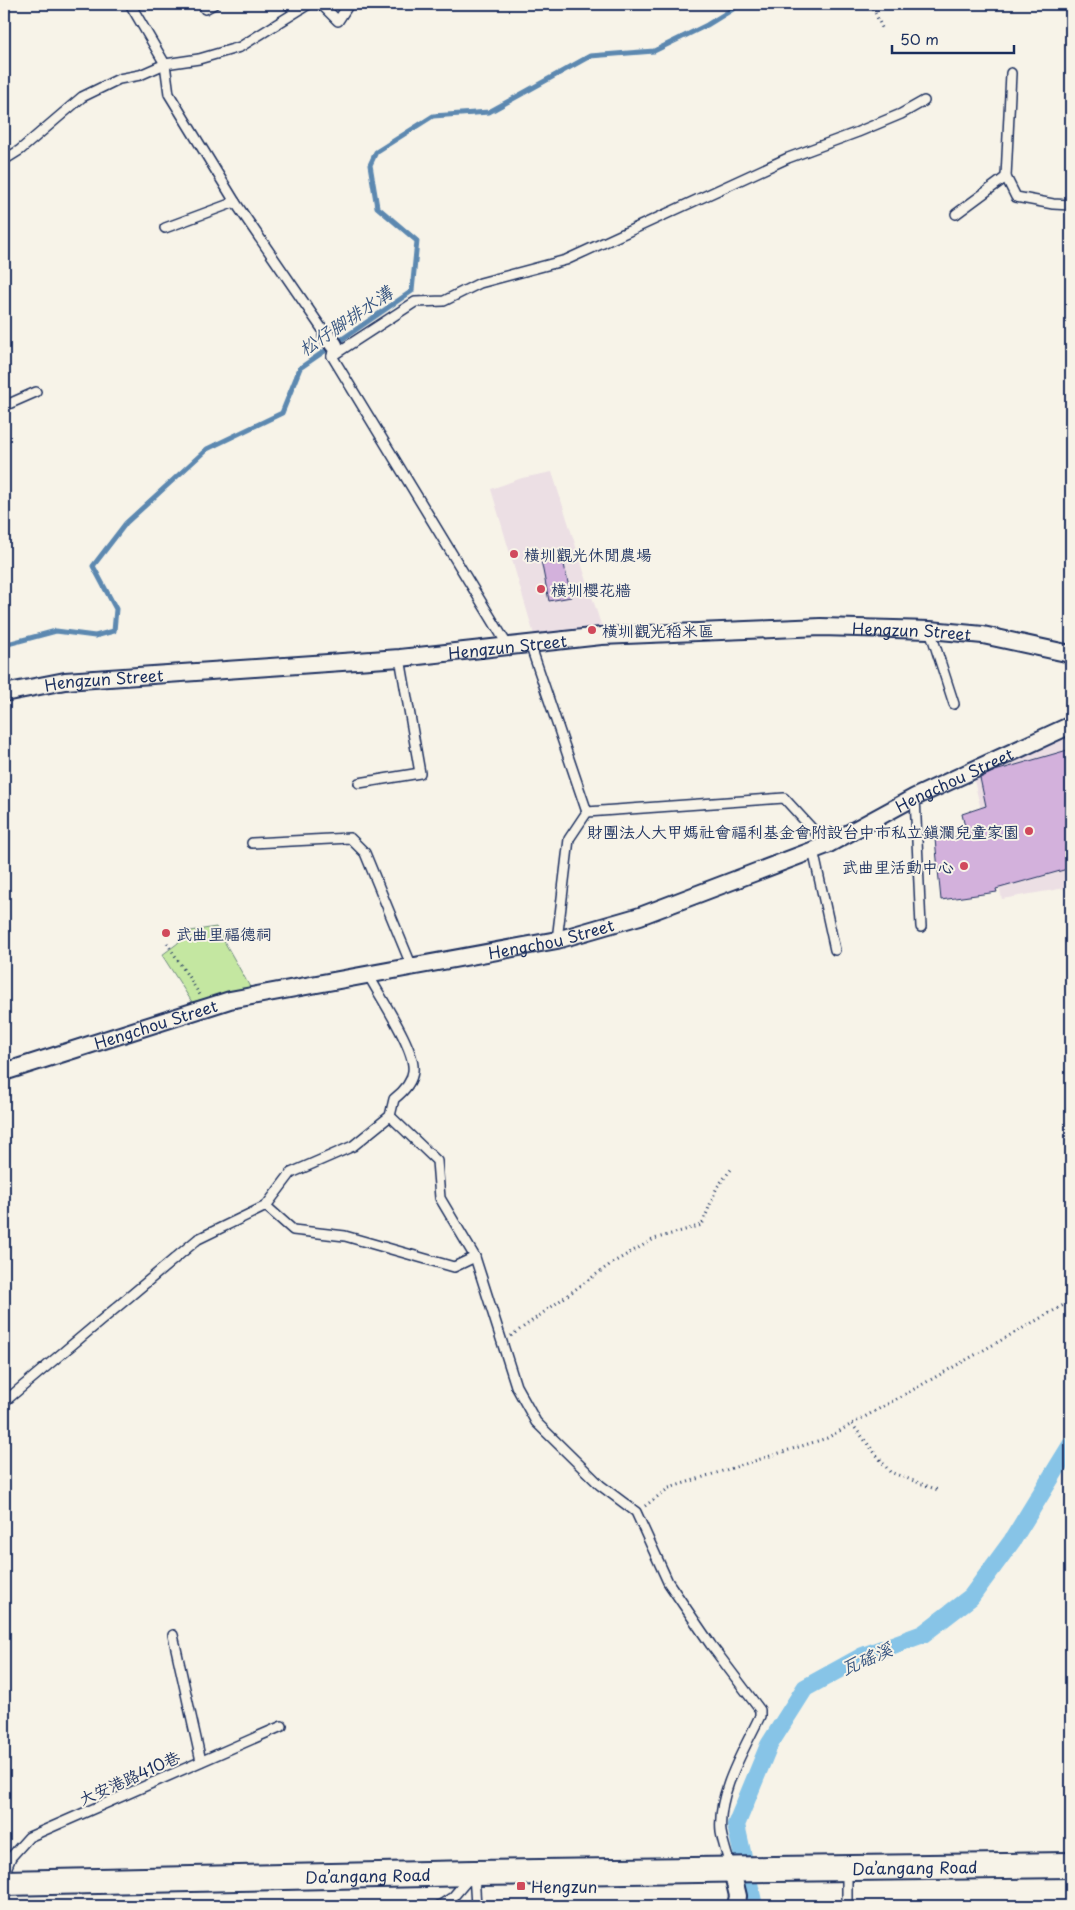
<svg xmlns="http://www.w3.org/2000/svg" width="1075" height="1910" viewBox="0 0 1075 1910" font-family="'Playpen Sans','LXGW WenKai TC',sans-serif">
<rect width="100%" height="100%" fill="#f7f3e8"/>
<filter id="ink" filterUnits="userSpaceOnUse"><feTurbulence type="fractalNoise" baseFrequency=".02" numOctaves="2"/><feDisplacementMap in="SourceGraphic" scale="10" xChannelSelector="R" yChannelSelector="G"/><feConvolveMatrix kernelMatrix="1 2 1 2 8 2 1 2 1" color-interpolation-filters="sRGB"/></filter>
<g filter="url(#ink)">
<g fill="#ecdfe4">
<polygon points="552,472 603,631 535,638 491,489 522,478"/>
<polygon points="1071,730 1071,887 1002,899 973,776"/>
</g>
<polygon fill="#c4e7a1" stroke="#708b80" points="216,927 250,987 192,1002 162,955 178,943 184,932"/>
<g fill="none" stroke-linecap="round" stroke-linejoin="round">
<polyline stroke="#5c88b0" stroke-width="5" points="4,645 56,631 95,636 114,631 116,609 93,566 126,523 207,449 282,413 300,368 412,291 417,241 377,207 370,165 376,152 433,116 489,112 590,56 654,51 707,25 741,4"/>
<polyline stroke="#87c4e7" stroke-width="18" points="754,1906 736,1825 769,1745 805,1688 863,1656 923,1634 971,1597 1012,1541 1071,1445"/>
</g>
<g fill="#d3b1dc" stroke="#1b2f5e">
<polygon points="562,555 571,597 549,601 541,560"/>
<polygon points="1071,749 1071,868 996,889 997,892 941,900 935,839 967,836 962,814 986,806 980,778 995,771"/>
</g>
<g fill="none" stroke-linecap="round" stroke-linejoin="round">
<g stroke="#1b2f5e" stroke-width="12">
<g id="lane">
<polyline points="130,4 165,64 169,94 235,202 327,336"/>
<polyline points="288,4 295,11"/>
<polyline points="321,4 338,21 349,4"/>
<polyline points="205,9 214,4"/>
<polyline points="1011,73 1006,177 1016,197 1053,204 1071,205"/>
<polyline points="4,160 20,150 82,97 119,79 140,75 165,64 199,59 240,47 309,4"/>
<polyline points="956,214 1006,177"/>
<polyline points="165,228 235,202"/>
<polyline points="333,351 332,356 508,646"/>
<polyline points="332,356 415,302 444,301 480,283 566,260 788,158 858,132 901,114 924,101"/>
<polyline points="4,406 36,392"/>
<polyline points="930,630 954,704"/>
<polyline points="530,644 587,812 569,839 557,940"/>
<polyline points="359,783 420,773 400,658"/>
<polyline points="915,797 921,927"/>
<polyline points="587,812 784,798 827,845"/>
<polyline points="252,843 350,838 365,853 412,967"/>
<polyline points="813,850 835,950"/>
<path d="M390,1116l47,45 3,37 35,59 41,129 20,36 64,63 36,27 32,70 43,63 49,65v6c-16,34 -43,77 -39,116 2,12 7,25 10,37"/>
<polyline points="266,1206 293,1230 345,1236 454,1267 475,1257"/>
<path d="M4,1402l194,-163 68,-33 25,-33 62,-27 37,-30 4,-17c9,-7 18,-16 19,-28 3,-21 -33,-74 -44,-95"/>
<polyline points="173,1635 201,1761"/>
<polyline points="4,1874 11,1857 29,1837 282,1726"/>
<polyline points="474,1874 476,1906"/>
<polyline points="439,1906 453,1897 470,1877"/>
<polyline points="847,1906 847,1869"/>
</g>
</g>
<g stroke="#1b2f5e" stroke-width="20">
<g id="street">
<polyline points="327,336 334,345"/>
<path id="s1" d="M4,693l61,-12 335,-23 201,-22 220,-9 109,3 53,5 83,18 5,3"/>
<path id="s2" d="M4,1072l226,-72 327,-60 83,-24 187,-71 88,-48 156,-72"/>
<polyline points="732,1871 738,1896 736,1906"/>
</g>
</g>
<g stroke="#1b2f5e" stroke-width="28">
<g id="secondary">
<path id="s3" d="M4,1883l470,-10 597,-8"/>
</g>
</g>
<g stroke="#1b2f5e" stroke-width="3" stroke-dasharray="1 4" stroke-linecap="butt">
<polyline points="871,4 883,30"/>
<polyline points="167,943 200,995"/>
<polyline points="511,1336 612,1263 654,1239 702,1225 717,1187 733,1167"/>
<polyline points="852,1424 890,1472 938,1490"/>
<polyline points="645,1506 669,1488 827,1438 1071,1301"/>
</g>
<use href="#lane" stroke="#f7f3e8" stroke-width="9"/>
<use href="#street" stroke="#f7f3e8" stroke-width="16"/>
<use href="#secondary" stroke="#f7f3e8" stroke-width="24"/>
</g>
</g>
<g fill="#d1495b" stroke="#f7f3e8" stroke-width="2">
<circle cx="514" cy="554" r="5"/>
<circle cx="541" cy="589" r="5"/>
<circle cx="592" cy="630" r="5"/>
<circle cx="1029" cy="831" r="5"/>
<circle cx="964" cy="866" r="5"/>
<circle cx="166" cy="933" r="5"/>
<rect x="516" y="1881" width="10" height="10" rx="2.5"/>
</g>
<g text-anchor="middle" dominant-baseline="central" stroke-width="4" stroke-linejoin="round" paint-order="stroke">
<g font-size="16" fill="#1b2f5e" stroke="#f7f3e8" text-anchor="start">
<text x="524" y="554">橫圳觀光休閒農場</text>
<text x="551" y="589">橫圳櫻花牆</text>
<text x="602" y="630">橫圳觀光稻米區</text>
<text x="1019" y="831" text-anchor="end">財團法人大甲媽社會福利基金會附設台中市私立鎮瀾兒童家園</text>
<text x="954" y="866" text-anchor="end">武曲里活動中心</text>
<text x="176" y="933">武曲里福德祠</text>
<text x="531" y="1886">Hengzun</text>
</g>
<g font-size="16" fill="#1b2f5e" stroke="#f7f3e8">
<text stroke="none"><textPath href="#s1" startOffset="911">Hengzun Street</textPath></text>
<text stroke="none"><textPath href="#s1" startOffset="506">Hengzun Street</textPath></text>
<text stroke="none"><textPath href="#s1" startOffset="101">Hengzun Street</textPath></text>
<text stroke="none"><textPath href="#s2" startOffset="999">Hengchou Street</textPath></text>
<text stroke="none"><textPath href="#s2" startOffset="564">Hengchou Street</textPath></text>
<text stroke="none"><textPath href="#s2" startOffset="159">Hengchou Street</textPath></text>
<text transform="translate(129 1777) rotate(-24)">大安港路410巷</text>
<text stroke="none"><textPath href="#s3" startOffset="911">Da’angang Road</textPath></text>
<text stroke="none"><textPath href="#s3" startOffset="364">Da’angang Road</textPath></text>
</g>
<g font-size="18" font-style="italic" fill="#365480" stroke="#f7f3e8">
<text transform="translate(345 320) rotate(-34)">松仔腳排水溝</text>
<text transform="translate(866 1658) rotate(-24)">瓦磘溪</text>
</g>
</g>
<rect width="1075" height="1910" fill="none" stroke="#f7f3e8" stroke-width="20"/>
<rect x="10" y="10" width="1055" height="1890" fill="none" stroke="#1b2f5e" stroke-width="2" filter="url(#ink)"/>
<path d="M892 45v8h122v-8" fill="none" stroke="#1b2f5e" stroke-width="2.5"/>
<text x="900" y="45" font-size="15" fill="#1b2f5e" stroke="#f7f3e8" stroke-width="4" paint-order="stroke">50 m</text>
</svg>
